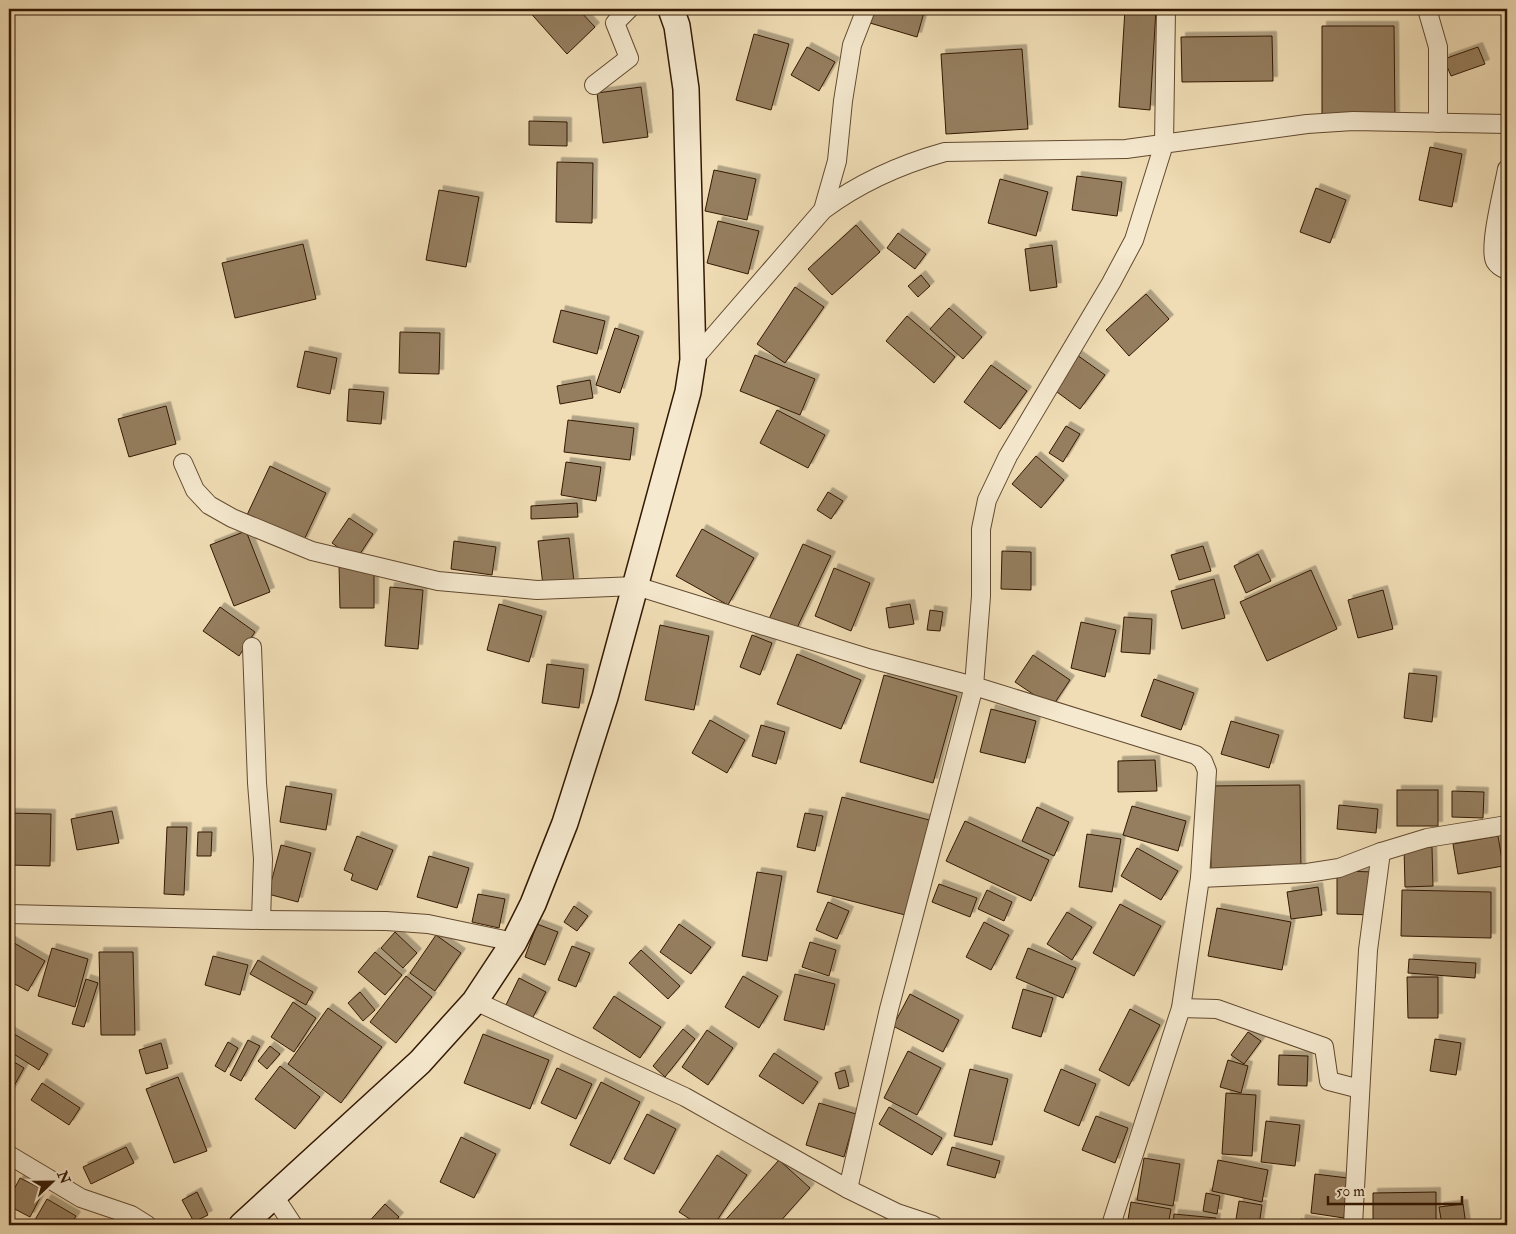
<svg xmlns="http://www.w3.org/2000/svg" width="1516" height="1234" viewBox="0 0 1516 1234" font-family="'IM FELL Double Pica',serif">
<defs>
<filter id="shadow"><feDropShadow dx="4.5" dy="-4.5" stdDeviation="0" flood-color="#0004"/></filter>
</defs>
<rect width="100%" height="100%" fill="#f0ddb5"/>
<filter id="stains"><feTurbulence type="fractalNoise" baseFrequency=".004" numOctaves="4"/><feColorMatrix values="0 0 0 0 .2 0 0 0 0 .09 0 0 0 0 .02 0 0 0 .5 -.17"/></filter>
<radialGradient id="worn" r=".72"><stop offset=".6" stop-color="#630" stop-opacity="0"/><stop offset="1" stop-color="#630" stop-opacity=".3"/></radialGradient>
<g fill="#957e5f" stroke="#331802" filter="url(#shadow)">
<polygon points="527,9 578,9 595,27 567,54"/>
<polygon points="874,9 925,9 917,37 870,23"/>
<polygon points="1125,9 1156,9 1150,110 1119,107"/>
<polygon points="1322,26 1394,26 1395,116 1322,116"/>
<polygon points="754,34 789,44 771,110 736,100"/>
<polygon points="1272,36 1273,81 1182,82 1181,37"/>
<polygon points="807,47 835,62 819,91 791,75"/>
<polygon points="1478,47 1485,64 1451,76 1444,59"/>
<polygon points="1022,49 1028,129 946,134 941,54"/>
<polygon points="1506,56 1507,56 1507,103 1504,103"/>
<polygon points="641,87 648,137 603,143 597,93"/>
<polygon points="529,121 567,122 567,146 529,145"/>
<polygon points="1430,147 1462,154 1452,207 1419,200"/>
<polygon points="557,162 593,163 592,223 556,222"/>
<polygon points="714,170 756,179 747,220 705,211"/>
<polygon points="1077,176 1122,182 1117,216 1072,210"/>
<polygon points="1000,179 1048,192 1036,236 988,223"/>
<polygon points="1316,188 1346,200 1330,243 1300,232"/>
<polygon points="439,190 479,197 466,267 426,260"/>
<polygon points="718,221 759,231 748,274 707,263"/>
<polygon points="856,225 880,252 832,295 808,269"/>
<polygon points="898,233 926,254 915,269 887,248"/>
<polygon points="303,244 316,299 235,318 222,263"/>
<polygon points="1052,245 1057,287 1030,291 1025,249"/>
<polygon points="921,275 930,286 918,297 908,286"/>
<polygon points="795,287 824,307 785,363 757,344"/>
<polygon points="1146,294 1169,319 1129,356 1106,330"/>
<polygon points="949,308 982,337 963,359 930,329"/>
<polygon points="561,310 605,321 597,354 553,342"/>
<polygon points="907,316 955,357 934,383 886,341"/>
<polygon points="615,328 639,336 620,393 596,385"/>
<polygon points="400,332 440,333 439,374 399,373"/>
<polygon points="305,351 337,358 330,394 297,387"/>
<polygon points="755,355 815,379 800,415 740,391"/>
<polygon points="1077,355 1105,375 1080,409 1053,389"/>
<polygon points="991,365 1027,391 1000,429 964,402"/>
<polygon points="590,380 593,398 560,404 557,386"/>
<polygon points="349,389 384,392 381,424 347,421"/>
<polygon points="166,406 176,444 129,457 118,419"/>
<polygon points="777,410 825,435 808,468 760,443"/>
<polygon points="568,420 634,428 630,460 564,452"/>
<polygon points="1066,426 1080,434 1063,462 1049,453"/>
<polygon points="1036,456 1064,480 1041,508 1012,484"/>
<polygon points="566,462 601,467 596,501 561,495"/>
<polygon points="270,466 326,493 303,542 247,515"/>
<polygon points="828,492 843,501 831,519 817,510"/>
<polygon points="577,503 578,517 531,519 531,506"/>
<polygon points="349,518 373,534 356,560 332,543"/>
<polygon points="702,529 754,558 728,605 676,576"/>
<polygon points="246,531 270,592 234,606 210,545"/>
<polygon points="569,538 574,582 543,586 538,541"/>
<polygon points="454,541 496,547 492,575 451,569"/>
<polygon points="803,544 831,556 795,632 769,619"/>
<polygon points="1203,546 1211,571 1179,580 1171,555"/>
<polygon points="1002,551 1031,552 1031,590 1001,589"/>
<polygon points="1258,554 1271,581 1246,593 1234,566"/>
<polygon points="339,565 374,565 374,608 340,608"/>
<polygon points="834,568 870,583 851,631 815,616"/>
<polygon points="1311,570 1337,629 1267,661 1240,602"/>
<polygon points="1214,579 1225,618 1182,629 1171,591"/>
<polygon points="390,587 423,590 418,649 385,646"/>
<polygon points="1383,590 1393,629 1358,638 1348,600"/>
<polygon points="499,604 542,616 529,662 487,650"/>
<polygon points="910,604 914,624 889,628 886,608"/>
<polygon points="220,607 255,632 239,656 203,631"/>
<polygon points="930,610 943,612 940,631 927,630"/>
<polygon points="1124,617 1152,619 1150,654 1121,652"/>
<polygon points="1081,622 1116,630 1105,677 1071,668"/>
<polygon points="660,625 709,636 694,710 645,700"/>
<polygon points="752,635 772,643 760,675 740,667"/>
<polygon points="797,654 861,680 841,729 777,704"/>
<polygon points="1033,655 1070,680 1052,707 1015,682"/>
<polygon points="547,664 584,669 579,708 542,703"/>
<polygon points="1409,673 1437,676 1432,722 1404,718"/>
<polygon points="884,675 957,696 933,783 860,762"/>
<polygon points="1154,679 1194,693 1181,730 1141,716"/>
<polygon points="991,709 1036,721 1025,763 980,752"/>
<polygon points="710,720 745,740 727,773 692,753"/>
<polygon points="1231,721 1279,735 1269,768 1221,754"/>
<polygon points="761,725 785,732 776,764 752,756"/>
<polygon points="1155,760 1157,791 1118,792 1118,761"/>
<polygon points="1300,785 1301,871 1211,872 1210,786"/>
<polygon points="286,786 332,794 326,830 280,822"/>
<rect x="1397" y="790" width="41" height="36"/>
<polygon points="1452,791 1484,792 1483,818 1452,817"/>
<polygon points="842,797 933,821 909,916 817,892"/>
<polygon points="1339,805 1378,809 1376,833 1337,829"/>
<polygon points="1132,806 1186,821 1178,851 1123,835"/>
<polygon points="1037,807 1069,822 1054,856 1022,841"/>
<polygon points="112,811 119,843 77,850 71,819"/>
<polygon points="9,813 51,814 50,866 9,865"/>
<polygon points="805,813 823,816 815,851 797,847"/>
<polygon points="965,821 1049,860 1031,901 946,861"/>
<polygon points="167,827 187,827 184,895 164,894"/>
<polygon points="198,832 212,832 211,856 197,856"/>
<polygon points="1087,834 1121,839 1112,892 1079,887"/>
<polygon points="357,836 393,850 377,890 351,880 353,874 344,870"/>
<polygon points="1498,836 1503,866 1458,874 1453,844"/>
<polygon points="281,845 311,853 298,902 268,894"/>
<polygon points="1404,847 1432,847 1433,886 1405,887"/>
<polygon points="1137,848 1178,871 1161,900 1121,876"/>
<polygon points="429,856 469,868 457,908 417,897"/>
<polygon points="1337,871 1377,872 1376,915 1337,914"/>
<polygon points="757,872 782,876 767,961 742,956"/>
<polygon points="939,884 977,898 970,917 932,902"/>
<polygon points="1318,887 1322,915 1291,919 1287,892"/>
<polygon points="987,890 1012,902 1004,921 978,909"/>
<polygon points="1402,890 1491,892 1491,938 1401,936"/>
<polygon points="478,894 505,899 499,928 472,922"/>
<polygon points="828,902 849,911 837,939 816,930"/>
<polygon points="1120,904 1161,926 1134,976 1093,953"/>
<polygon points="574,906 588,916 577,931 564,922"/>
<polygon points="1217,908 1291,922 1282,970 1208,956"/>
<polygon points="1067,912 1092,927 1072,960 1047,944"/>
<polygon points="984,922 1009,935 991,970 966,957"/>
<polygon points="537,924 558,932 545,965 525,957"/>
<polygon points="679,924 711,947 691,974 660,952"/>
<polygon points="395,932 417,953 403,968 381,948"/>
<polygon points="436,935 461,953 435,991 410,973"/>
<polygon points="9,940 45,961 28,991 9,981"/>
<polygon points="810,942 836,950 829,976 802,967"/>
<polygon points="572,946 590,953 576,987 558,980"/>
<polygon points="52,948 88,959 75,1007 38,996"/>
<polygon points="1028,948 1076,968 1063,998 1016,978"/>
<polygon points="641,950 680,986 668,999 629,963"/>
<polygon points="99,952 133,952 135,1035 101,1035"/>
<polygon points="375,952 402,975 385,995 358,972"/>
<polygon points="213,956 248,965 240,995 205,985"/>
<polygon points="1409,959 1476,963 1475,978 1408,973"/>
<polygon points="258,960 313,992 306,1005 250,974"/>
<polygon points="795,974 835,984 824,1030 784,1020"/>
<polygon points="406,976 432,997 396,1043 370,1022"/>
<polygon points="743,976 778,996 759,1028 725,1007"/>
<polygon points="1407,977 1438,977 1438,1018 1408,1018"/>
<polygon points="519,978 546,992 532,1019 506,1005"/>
<polygon points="86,979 98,983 84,1027 72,1024"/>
<polygon points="1023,989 1053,998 1041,1037 1012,1028"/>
<polygon points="360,992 375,1010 363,1021 348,1003"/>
<polygon points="910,994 959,1020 943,1052 893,1026"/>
<polygon points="614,996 661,1027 640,1058 593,1028"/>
<polygon points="293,1002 316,1018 294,1052 271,1037"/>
<polygon points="328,1008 382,1047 341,1103 288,1064"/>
<polygon points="1130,1009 1160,1025 1129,1086 1099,1070"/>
<polygon points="683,1029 695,1039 665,1077 653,1066"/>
<polygon points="707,1030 733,1048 708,1085 682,1067"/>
<polygon points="9,1031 48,1054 39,1070 9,1051"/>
<polygon points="1248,1032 1261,1041 1244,1064 1231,1055"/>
<polygon points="483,1034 549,1060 530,1109 464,1083"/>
<polygon points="1435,1039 1461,1043 1456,1075 1430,1071"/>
<polygon points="248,1040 260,1046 241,1081 230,1075"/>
<polygon points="228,1042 238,1048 225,1072 215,1066"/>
<polygon points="161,1043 168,1068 146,1074 139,1050"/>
<polygon points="270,1046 280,1054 267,1069 258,1061"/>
<polygon points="908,1051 941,1068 917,1115 884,1098"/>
<polygon points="774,1053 818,1082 803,1104 759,1076"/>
<polygon points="1279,1055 1308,1056 1307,1086 1278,1085"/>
<polygon points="9,1059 24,1068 9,1095"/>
<polygon points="1228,1060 1248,1066 1241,1093 1220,1087"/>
<polygon points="280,1066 320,1097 295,1129 255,1099"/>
<polygon points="557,1068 592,1084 576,1119 541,1103"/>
<polygon points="970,1069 1008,1079 992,1145 954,1136"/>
<polygon points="1061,1069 1096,1084 1079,1126 1044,1111"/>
<polygon points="845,1070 849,1086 839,1089 835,1073"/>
<polygon points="178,1077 207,1151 174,1163 146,1089"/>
<polygon points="601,1082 640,1102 610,1164 570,1145"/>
<polygon points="42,1083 80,1108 69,1125 31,1100"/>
<polygon points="1226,1093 1256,1095 1252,1156 1222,1154"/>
<polygon points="819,1103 856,1114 844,1157 806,1145"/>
<polygon points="889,1107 942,1138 932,1155 879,1124"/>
<polygon points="647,1114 676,1129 654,1174 624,1159"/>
<polygon points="1096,1116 1128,1128 1115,1163 1082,1150"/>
<polygon points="1266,1121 1300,1125 1295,1166 1261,1162"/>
<polygon points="461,1137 496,1154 474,1198 440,1182"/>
<polygon points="126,1147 134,1163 91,1184 83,1167"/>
<polygon points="952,1147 1000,1161 995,1178 947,1165"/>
<polygon points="717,1155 747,1175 714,1225 699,1225 679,1212"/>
<polygon points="1144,1158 1180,1164 1173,1206 1137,1200"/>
<polygon points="779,1160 810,1188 777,1225 721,1225"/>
<polygon points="1218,1160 1268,1170 1262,1202 1212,1191"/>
<polygon points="1315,1174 1348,1178 1344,1218 1311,1213"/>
<polygon points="20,1178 44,1190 30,1217 9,1206 9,1199"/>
<polygon points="197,1192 208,1215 194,1222 182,1200"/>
<polygon points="1436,1192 1436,1225 1373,1225 1373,1193"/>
<polygon points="1206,1193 1220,1196 1217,1214 1203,1211"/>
<polygon points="47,1199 76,1216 70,1225 32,1225"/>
<polygon points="1239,1201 1262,1205 1259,1225 1235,1225"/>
<polygon points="1131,1202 1171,1209 1168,1225 1127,1225"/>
<polygon points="385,1204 399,1217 392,1225 366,1225"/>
<polygon points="1463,1204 1466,1225 1442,1225 1439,1207"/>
<polygon points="1174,1214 1216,1218 1215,1225 1173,1225"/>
<polygon points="1301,1219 1335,1225 1300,1225"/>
</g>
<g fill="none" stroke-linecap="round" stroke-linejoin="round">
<g stroke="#62492f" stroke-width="20">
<g id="street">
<polyline points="1427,9 1438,47 1438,123"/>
<polyline points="594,85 629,58 615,23 629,9"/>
<path d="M1507,169c-3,17 -19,79 -12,92 3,5 7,7 12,9"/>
<polyline points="823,210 837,161 843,101 852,45 866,9"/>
<path d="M693,360l130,-150c36,-27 79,-46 122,-58l181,-3 181,-25 46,-3 154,3"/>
<polyline points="183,463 195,490 209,505 232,518 312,551 438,581 537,590 636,586 871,659 974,686 1196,755 1203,761 1207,771 1200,878 1181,1008 1111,1225"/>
<polyline points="252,647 257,783 263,859 261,920"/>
<polyline points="1200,878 1307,873 1339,868 1381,852 1427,838 1507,825"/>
<polyline points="9,914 261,920 386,921 428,924 514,942"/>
<polyline points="475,1001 685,1097 848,1189 897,1213 933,1225"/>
<polyline points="1181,1008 1217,1009 1324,1047 1329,1081 1360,1089"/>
<polyline points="9,1155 81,1198 131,1215 147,1225"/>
<polyline points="848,1189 889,1009 974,686 981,596 981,529 987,500 1008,456 1111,283 1134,240 1164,144 1166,9"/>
<polyline points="274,1196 293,1225"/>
<polyline points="1353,1225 1368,950 1381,852"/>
</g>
</g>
<g stroke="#331802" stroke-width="28">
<polyline id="secondary" points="242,1225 420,1062 475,1001 514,942 533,904 565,823 605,697 688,392 693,360 686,89 677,26 671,9"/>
</g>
<use href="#street" stroke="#f5e9cf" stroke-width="18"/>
<use href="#secondary" stroke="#f5e9cf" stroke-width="25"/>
</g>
<rect width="1516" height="1234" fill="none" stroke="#f0ddb5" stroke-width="30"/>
<rect x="10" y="10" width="1496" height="1214" fill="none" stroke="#331802" stroke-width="2.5"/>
<rect x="15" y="15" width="1486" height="1204" fill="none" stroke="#331802"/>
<g transform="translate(52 1182) rotate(68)" stroke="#f5e9cf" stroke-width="4" paint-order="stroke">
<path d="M0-4L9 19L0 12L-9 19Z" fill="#331802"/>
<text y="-8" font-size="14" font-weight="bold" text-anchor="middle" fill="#331802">N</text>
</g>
<path d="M1328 1196v8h134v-8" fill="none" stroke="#331802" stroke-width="2.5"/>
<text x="1336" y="1196" font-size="15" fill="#331802" stroke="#f5e9cf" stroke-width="4" paint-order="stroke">50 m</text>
<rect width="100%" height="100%" filter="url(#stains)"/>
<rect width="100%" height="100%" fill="url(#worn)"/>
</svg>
